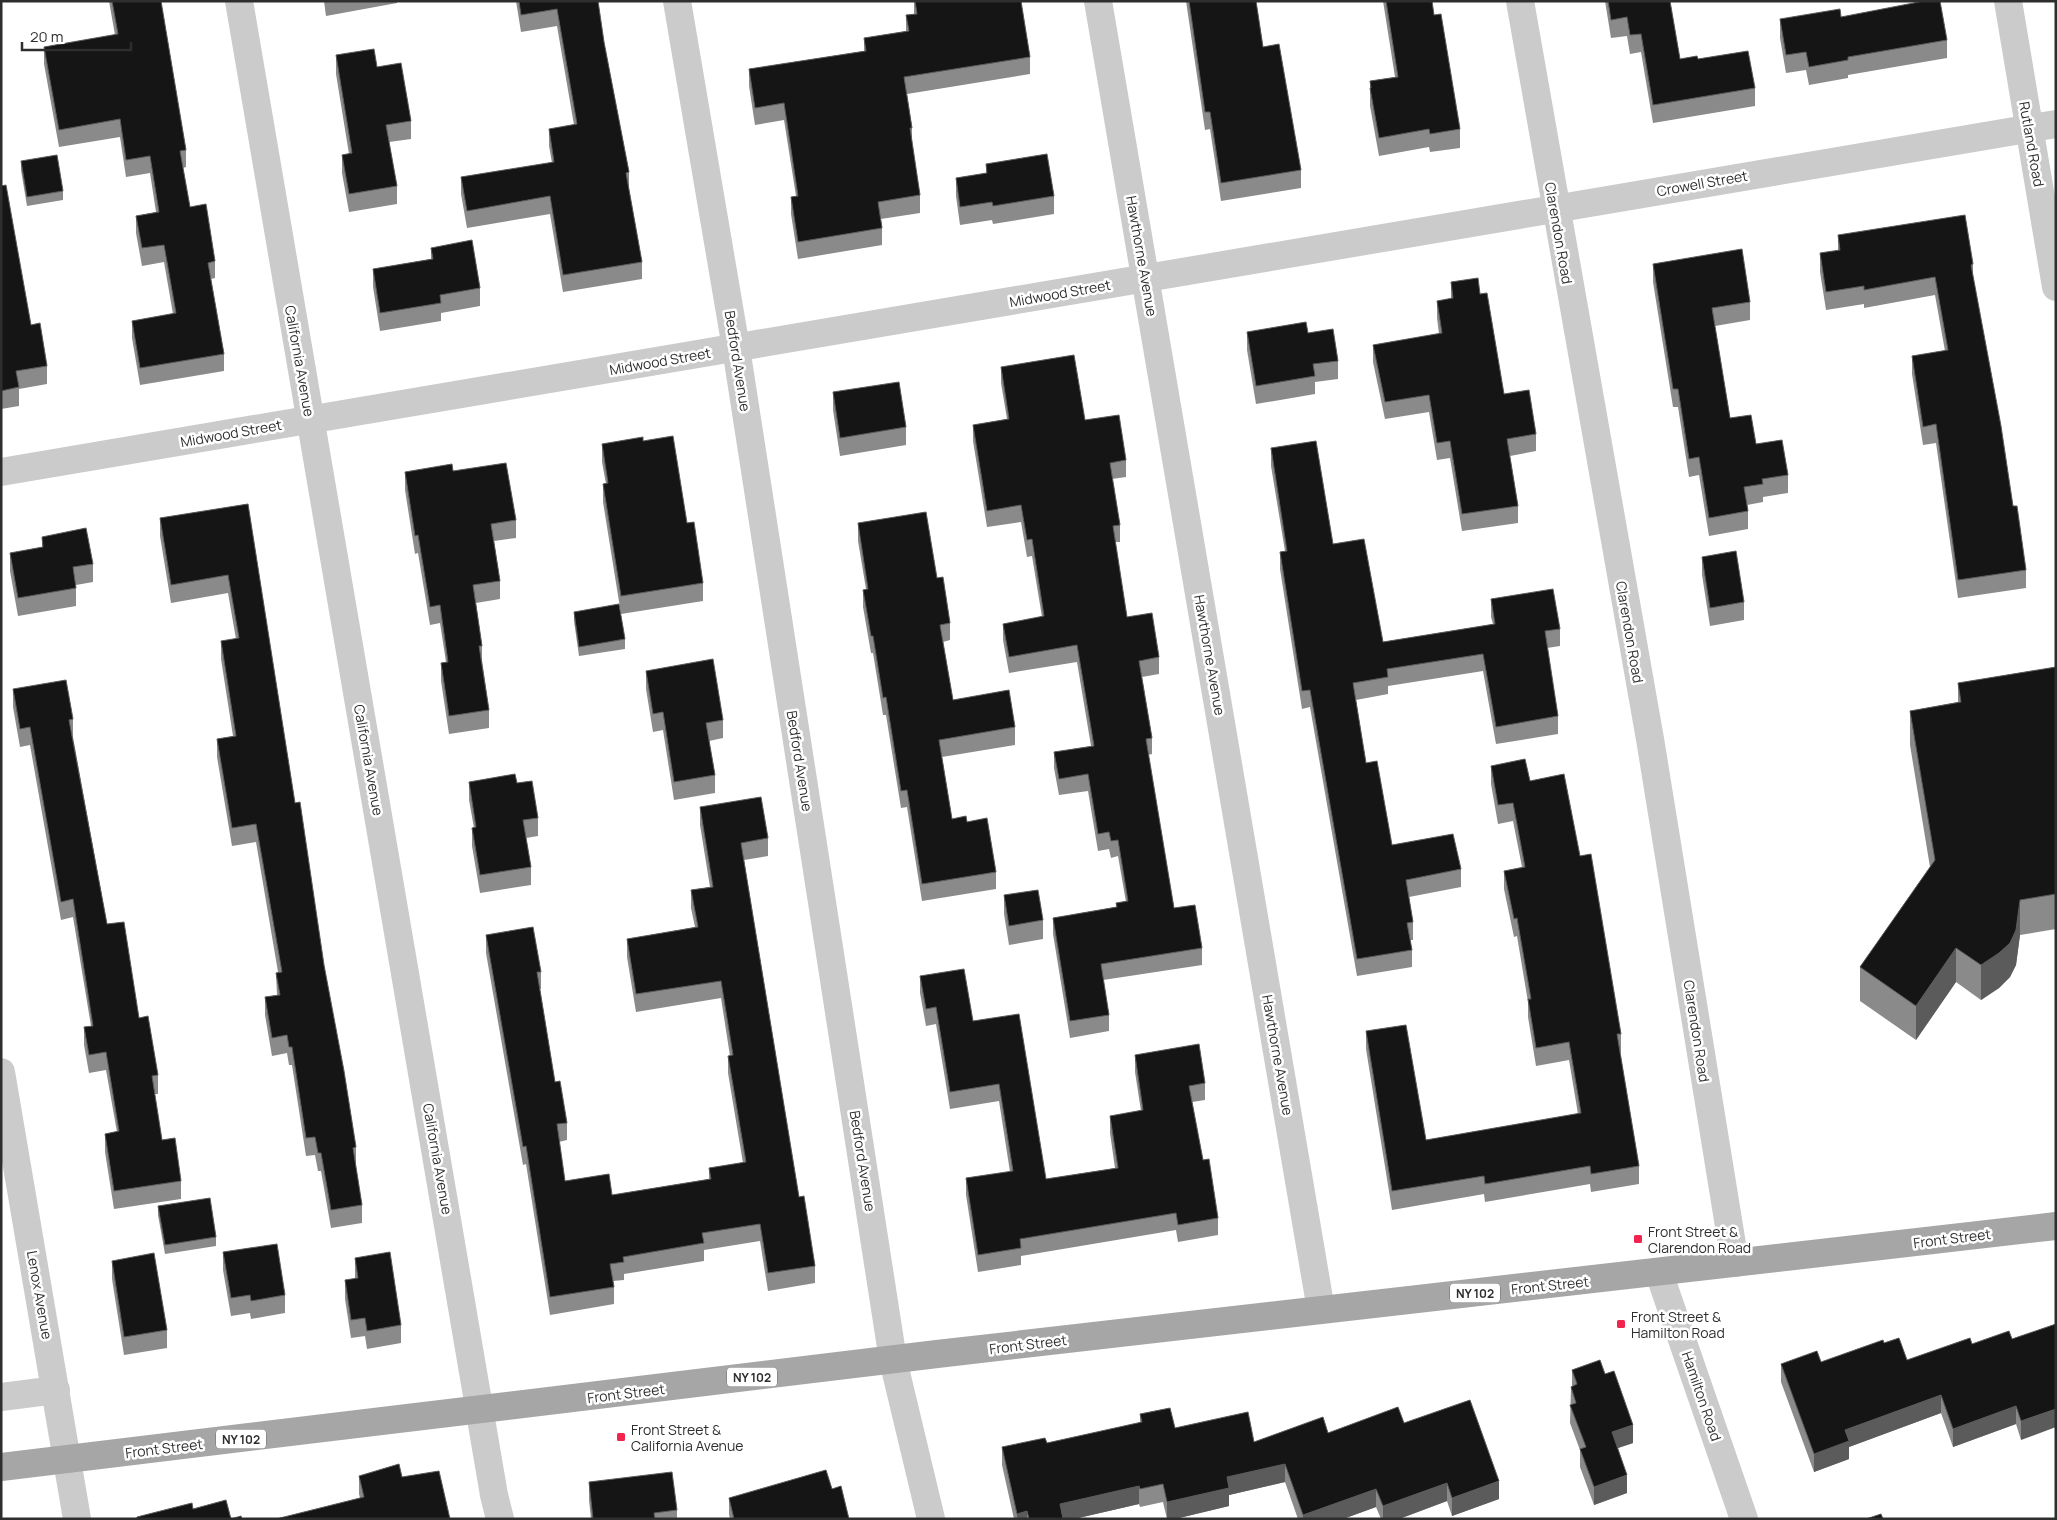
<svg xmlns="http://www.w3.org/2000/svg" width="2057" height="1520" viewBox="0 0 2057 1520" font-family="Manrope,sans-serif">
<rect width="100%" height="100%" fill="#fff"/>
<g fill="none" stroke-linecap="round" stroke-linejoin="round">
<g stroke="#cbcbcb" stroke-width="28">
<polyline points="239,1 494,1495 500,1519"/>
<polyline points="677,1 736,348 893,1360 931,1519"/>
<polyline points="1098,1 1321,1310"/>
<polyline points="1520,1 1650,739 1735,1263"/>
<polyline points="2008,1 2056,287"/>
<polyline points="1,472 2056,124"/>
<polyline points="1,1072 77,1519"/>
<polyline points="1659,1273 1744,1519"/>
<polyline points="1,1397 56,1390"/>
</g>
<polyline stroke="#a6a6a6" stroke-width="28" points="1,1467 937,1354 2056,1226"/>
</g>
<g fill="#8a8a8a">
<polygon points="109,1 161,1 186,150 186,167 183,168 190,207 215,261 215,278 211,279 224,354 224,371 140,385 132,338 132,321 173,314 164,262 142,266 136,233 136,216 156,212 150,173 126,177 120,137 59,147 44,64 44,47 115,35"/>
<polygon points="324,1 397,1 397,3 326,16"/>
<polygon points="516,1 598,1 604,42 629,172 629,189 642,262 642,279 563,292 550,214 467,228 461,194 461,177 552,163 549,146 549,129 574,125 557,26 521,32"/>
<polygon points="914,1 1021,1 1030,57 1030,74 907,94 912,128 912,145 920,195 920,213 881,219 882,228 882,245 798,259 791,214 791,197 796,196 784,120 755,125 749,86 749,69 864,51 864,38 906,31 906,15 914,14"/>
<polygon points="1186,1 1256,1 1263,47 1301,170 1301,188 1221,201 1210,129 1205,130"/>
<polygon points="1383,1 1432,1 1434,15 1460,129 1460,148 1430,152 1429,147 1379,156 1370,106 1370,81 1395,77"/>
<polygon points="1605,1 1670,1 1680,59 1698,59 1755,88 1755,106 1653,123 1641,52 1630,54 1627,36 1611,38"/>
<polygon points="1841,17 1947,40 1947,58 1848,75 1848,78 1809,85 1806,70 1786,73 1780,38 1780,19"/>
<polygon points="336,55 377,67 411,121 411,139 389,142 397,186 397,204 349,212 342,173 342,155 349,154 336,74"/>
<polygon points="21,161 63,191 63,200 27,206 21,170"/>
<polygon points="986,164 1054,196 1054,214 993,224 992,220 960,225 956,196 956,178 986,173"/>
<polygon points="1,186 31,325 47,366 47,384 19,389 19,406 1,409"/>
<polygon points="1838,235 1973,264 1973,276 2013,506 2026,570 2026,588 1958,598 1936,443 1923,445 1912,374 1912,356 1945,351 1935,295 1864,308 1864,304 1826,310 1820,272 1820,253 1838,251"/>
<polygon points="431,248 480,288 480,306 441,313 441,321 380,331 373,287 373,269 431,259"/>
<polygon points="1653,264 1750,302 1750,320 1715,326 1730,418 1788,475 1788,493 1763,497 1763,502 1747,505 1748,511 1748,529 1709,536 1699,475 1689,477 1678,407 1673,407 1653,282"/>
<polygon points="1451,282 1480,294 1504,394 1536,434 1536,451 1510,456 1518,506 1518,523 1462,531 1450,458 1437,460 1429,412 1385,419 1373,362 1373,345 1439,334 1437,318 1437,301 1451,299"/>
<polygon points="1247,332 1308,333 1338,361 1338,379 1315,382 1315,394 1256,404 1247,350"/>
<polygon points="1001,367 1085,420 1126,460 1126,477 1112,479 1120,525 1120,542 1115,542 1127,617 1159,657 1159,674 1142,677 1152,738 1152,754 1148,755 1174,908 1202,948 1202,965 1103,980 1109,1015 1109,1031 1070,1038 1053,934 1053,918 1116,907 1116,903 1126,902 1118,856 1111,858 1109,849 1098,851 1088,791 1059,795 1054,768 1054,752 1091,746 1077,662 1009,673 1003,640 1003,624 1042,617 1032,556 1027,557 1021,522 987,527 973,441 973,425 1007,419 1001,383"/>
<polygon points="833,392 906,427 906,445 840,456 833,410"/>
<polygon points="643,441 703,583 703,601 621,614 603,502 603,484 606,484 602,462 602,444"/>
<polygon points="1271,448 1333,544 1383,642 1493,624 1491,617 1491,599 1560,629 1560,646 1547,648 1558,716 1558,734 1496,744 1483,671 1388,686 1388,694 1356,700 1366,763 1392,845 1461,869 1461,887 1409,897 1413,922 1413,940 1410,940 1412,950 1412,967 1357,976 1310,707 1302,709 1280,569 1280,552 1285,551 1271,466"/>
<polygon points="453,471 516,520 516,538 494,541 500,581 500,599 476,603 482,646 482,660 489,710 489,728 449,734 441,681 441,663 446,662 440,623 430,625 418,553 415,554 405,490 405,472"/>
<polygon points="248,504 295,803 356,1147 356,1166 355,1166 362,1205 362,1223 331,1228 321,1171 318,1171 315,1155 306,1156 292,1065 289,1065 287,1053 272,1056 265,1015 265,997 277,995 276,973 278,972 256,842 232,846 217,757 217,739 233,736 221,659 221,641 236,639 228,593 171,603 160,536 160,518"/>
<polygon points="858,523 937,578 950,623 950,640 943,642 953,700 1015,727 1015,745 942,757 952,819 967,822 996,872 996,889 922,901 907,807 901,808 886,715 883,715 873,653 871,653 863,607 863,590 866,589 858,541"/>
<polygon points="42,537 93,564 93,582 76,585 76,606 18,616 10,571 10,553 42,547"/>
<polygon points="1702,557 1744,602 1744,620 1710,626 1702,575"/>
<polygon points="574,612 625,639 625,649 579,656 574,621"/>
<polygon points="2056,667 2056,929 2020,935 2016,965 2010,977 1999,988 1981,1000 1956,982 1916,1040 1860,1001 1860,967 1930,867 1910,745 1910,711 1958,702 1958,683"/>
<polygon points="646,671 723,720 723,738 709,741 715,775 715,793 674,800 663,730 653,732 646,689"/>
<polygon points="13,689 73,719 73,737 107,924 139,1018 158,1075 158,1094 154,1094 162,1140 181,1181 181,1199 114,1209 105,1152 105,1134 117,1132 106,1070 89,1073 84,1045 84,1027 91,1026 73,917 61,920 30,745 20,747 13,707"/>
<polygon points="1491,766 1530,781 1580,856 1621,1034 1621,1052 1620,1052 1639,1166 1639,1184 1591,1192 1590,1184 1485,1202 1484,1194 1392,1210 1366,1049 1366,1031 1426,1140 1578,1114 1569,1060 1536,1066 1528,1017 1528,1002 1517,936 1514,937 1504,889 1504,871 1522,867 1513,821 1498,824 1491,784"/>
<polygon points="469,782 517,783 538,818 538,836 526,838 531,867 531,885 480,893 472,846 472,828 474,828 469,800"/>
<polygon points="700,807 768,838 768,856 744,860 799,1197 815,1266 815,1283 768,1291 760,1241 704,1250 704,1261 624,1274 624,1280 613,1281 614,1287 614,1304 550,1315 526,1164 523,1165 486,953 486,935 541,972 541,989 540,989 555,1082 567,1123 567,1140 559,1142 565,1181 612,1195 709,1179 709,1168 743,1163 728,1073 728,1056 730,1056 721,998 636,1012 627,957 627,939 695,927 691,908 691,890 710,887 700,825"/>
<polygon points="1004,895 1043,920 1043,939 1009,945 1004,914"/>
<polygon points="920,976 973,1021 1046,1179 1115,1168 1110,1133 1110,1116 1141,1111 1135,1072 1135,1055 1205,1083 1205,1100 1192,1102 1203,1160 1218,1218 1218,1235 1178,1242 1176,1230 1021,1256 1021,1265 978,1272 966,1195 966,1178 1010,1172 999,1101 950,1109 936,1024 926,1026 920,993"/>
<polygon points="158,1206 216,1237 216,1246 165,1254 158,1215"/>
<polygon points="223,1252 285,1295 285,1313 251,1319 250,1313 231,1316 223,1270"/>
<polygon points="355,1258 401,1325 401,1343 367,1349 365,1336 351,1338 345,1299 345,1280 355,1279"/>
<polygon points="112,1261 167,1330 167,1348 124,1355 112,1279"/>
<polygon points="2056,1324 2021,1440 2016,1424 1953,1447 1941,1413 1849,1447 1849,1459 1814,1472 1781,1382 1781,1364 1821,1362 1884,1343 1907,1360 1972,1344 2012,1339"/>
<polygon points="1572,1370 1605,1374 1633,1443 1618,1448 1627,1493 1594,1505 1580,1467 1580,1450 1570,1423 1571,1387 1572,1386"/>
<polygon points="1140,1414 1175,1428 1254,1442 1404,1423 1499,1499 1452,1516 1447,1501 1399,1519 1381,1519 1376,1507 1343,1519 1298,1519 1285,1482 1229,1495 1229,1506 1175,1519 1167,1519 1163,1502 1140,1507 1139,1504 1074,1519 1014,1519 1002,1465 1002,1447 1047,1443 1140,1423"/>
<polygon points="359,1476 402,1477 450,1519 360,1498 359,1494"/>
<polygon points="589,1482 677,1510 677,1519 591,1519 589,1500"/>
<polygon points="832,1489 849,1519 730,1519 729,1514 729,1498"/>
</g>
<g fill="#5b5b5b">
<polygon points="2020,900 2020,935 2016,965 2010,977 1999,988 1981,1000 1981,965"/>
<polygon points="1956,948 1956,982 1916,1040 1916,1006"/>
<polygon points="1941,1395 1941,1413 1849,1447 1849,1459 1814,1472 1814,1454 1845,1430"/>
<polygon points="2016,1406 2016,1424 1953,1447 1953,1429"/>
<polygon points="2056,1409 2056,1427 2021,1440 2021,1421"/>
<polygon points="1633,1425 1633,1443 1612,1450 1612,1432"/>
<polygon points="1285,1464 1285,1482 1229,1495 1229,1506 1175,1519 1167,1519 1167,1502 1227,1477"/>
<polygon points="1627,1475 1627,1493 1594,1505 1594,1487"/>
<polygon points="1499,1481 1499,1499 1452,1516 1452,1498"/>
<polygon points="1447,1483 1447,1501 1399,1519 1383,1519 1383,1506"/>
<polygon points="1139,1486 1139,1504 1074,1519 1060,1519 1060,1504"/>
<polygon points="1376,1489 1376,1507 1343,1519 1303,1519 1303,1515"/>
<polygon points="1027,1511 1027,1519 1017,1519 1017,1514"/>
</g>
<g fill="#151515" stroke="#5b5b5b">
<polygon points="112,1 161,1 186,150 180,151 190,207 206,204 215,261 208,263 224,354 140,368 132,321 176,313 164,245 142,248 136,216 159,212 150,156 126,160 120,119 59,130 44,47 118,34"/>
<polygon points="519,1 598,1 604,42 629,172 626,173 642,262 563,275 550,196 467,211 461,177 554,162 549,129 577,124 557,9 521,15"/>
<polygon points="915,1 1021,1 1030,57 904,77 912,128 910,128 920,195 878,202 882,228 798,242 791,197 798,196 784,103 755,108 749,69 866,51 864,38 909,31 906,15 917,14"/>
<polygon points="1189,1 1256,1 1263,47 1279,44 1301,170 1221,183 1210,112 1205,112"/>
<polygon points="1386,1 1432,1 1434,15 1441,14 1460,129 1430,134 1429,129 1379,138 1370,88 1371,88 1370,81 1398,77"/>
<polygon points="1608,1 1670,1 1680,59 1697,56 1698,59 1748,51 1755,88 1653,105 1641,34 1630,35 1627,17 1611,20"/>
<polygon points="1924,1 1940,1 1947,40 1848,57 1848,60 1809,67 1806,52 1786,55 1780,19 1840,9 1841,17"/>
<polygon points="374,49 377,67 401,63 411,121 386,125 397,186 349,194 342,155 352,153 336,55"/>
<polygon points="1047,154 1054,196 993,206 992,202 960,207 956,178 987,173 986,164"/>
<polygon points="57,155 63,191 27,197 21,161"/>
<polygon points="6,185 31,325 40,323 47,366 16,371 19,387 1,391 1,186"/>
<polygon points="1965,215 1973,264 1971,265 2001,426 2013,506 2017,506 2026,570 1958,580 1936,424 1923,427 1912,356 1948,350 1935,277 1864,290 1864,286 1826,292 1820,253 1840,250 1838,235"/>
<polygon points="472,240 480,288 440,295 441,303 380,313 373,269 433,259 431,248"/>
<polygon points="1742,249 1750,302 1712,308 1730,418 1751,415 1756,444 1782,440 1788,475 1762,479 1763,484 1744,487 1748,511 1709,518 1699,457 1689,459 1678,389 1673,389 1653,264"/>
<polygon points="1478,278 1480,294 1487,293 1504,394 1529,390 1536,434 1507,439 1518,506 1462,514 1450,441 1437,443 1429,395 1385,402 1373,345 1442,333 1437,301 1453,298 1451,282"/>
<polygon points="1306,322 1308,333 1333,329 1338,361 1313,364 1315,376 1256,386 1247,332"/>
<polygon points="1074,355 1085,420 1119,415 1126,460 1110,463 1120,525 1113,526 1127,617 1152,613 1159,657 1139,661 1152,738 1146,739 1174,908 1195,905 1202,948 1101,964 1109,1015 1070,1021 1053,918 1117,907 1116,903 1128,901 1118,840 1111,841 1109,832 1098,834 1088,774 1059,779 1054,752 1094,746 1077,645 1009,657 1003,624 1044,616 1032,539 1027,540 1021,505 987,511 973,425 1009,419 1001,367"/>
<polygon points="899,382 906,427 840,438 833,392"/>
<polygon points="673,436 687,523 694,522 703,583 621,596 603,484 608,483 602,444 643,437 643,441"/>
<polygon points="1316,441 1333,544 1364,539 1383,642 1495,624 1491,599 1553,589 1560,629 1545,631 1558,716 1496,727 1483,654 1387,669 1388,677 1353,683 1366,763 1377,761 1392,845 1453,834 1461,869 1406,880 1413,922 1407,923 1412,950 1357,959 1310,690 1302,691 1280,552 1287,551 1271,448"/>
<polygon points="506,463 516,520 491,524 500,581 473,585 482,646 479,646 489,710 449,716 441,663 448,662 440,605 430,607 418,535 415,536 405,472 452,464 453,471"/>
<polygon points="248,504 295,803 300,802 324,965 344,1071 356,1147 353,1148 362,1205 331,1210 321,1153 318,1153 315,1137 306,1138 292,1047 289,1047 287,1035 272,1038 265,997 280,995 276,973 282,972 256,824 232,828 217,739 236,736 221,641 239,638 228,575 171,585 160,518"/>
<polygon points="926,512 937,578 943,577 950,623 940,625 953,700 1009,690 1015,727 939,740 952,819 966,816 967,822 987,818 996,872 922,884 907,790 901,791 886,697 883,698 873,636 871,636 863,590 868,589 858,523"/>
<polygon points="86,528 93,564 73,567 76,588 18,598 10,553 43,547 42,537"/>
<polygon points="1736,551 1744,602 1710,608 1702,557"/>
<polygon points="619,604 625,639 579,647 574,612"/>
<polygon points="713,659 723,720 706,723 715,775 674,782 663,712 653,714 646,671"/>
<polygon points="2056,667 2056,894 2020,900 2016,930 2010,943 1999,953 1981,965 1956,948 1916,1006 1860,967 1935,860 1910,711 1961,702 1958,683"/>
<polygon points="66,680 73,719 69,720 107,924 124,922 139,1018 148,1016 158,1075 152,1076 162,1140 175,1138 181,1181 114,1191 105,1134 119,1131 106,1052 89,1055 84,1027 93,1026 73,899 61,902 30,727 20,729 13,689"/>
<polygon points="1525,759 1530,781 1564,774 1580,856 1591,854 1621,1034 1617,1034 1639,1166 1591,1174 1590,1166 1485,1184 1484,1176 1392,1191 1366,1031 1406,1025 1426,1140 1581,1113 1569,1042 1536,1048 1528,999 1531,999 1517,918 1514,919 1504,871 1525,867 1513,803 1498,805 1491,766"/>
<polygon points="515,774 517,783 532,781 538,818 523,820 531,867 480,875 472,828 476,827 469,782"/>
<polygon points="761,797 768,838 741,843 799,1197 804,1196 815,1266 768,1273 760,1224 702,1233 704,1243 623,1257 624,1262 610,1264 614,1287 550,1297 526,1146 523,1147 486,935 533,927 541,972 537,972 555,1082 560,1081 567,1123 557,1124 565,1181 609,1174 612,1195 711,1179 709,1168 746,1162 728,1056 733,1055 721,981 636,994 627,939 698,927 691,890 713,887 700,807"/>
<polygon points="1038,890 1043,920 1009,926 1004,895"/>
<polygon points="964,969 973,1021 1019,1014 1046,1179 1118,1168 1110,1116 1143,1110 1135,1055 1199,1044 1205,1083 1189,1086 1203,1160 1209,1159 1218,1218 1178,1225 1176,1213 1020,1239 1021,1248 978,1255 966,1178 1013,1171 999,1084 950,1092 936,1007 926,1009 920,976"/>
<polygon points="210,1198 216,1237 165,1245 158,1206"/>
<polygon points="277,1244 285,1295 251,1301 250,1295 231,1298 223,1252"/>
<polygon points="390,1252 401,1325 367,1331 365,1318 351,1320 345,1280 358,1278 355,1258"/>
<polygon points="154,1253 167,1330 124,1337 112,1261"/>
<polygon points="2056,1324 2056,1409 2021,1421 2016,1406 1953,1429 1941,1395 1845,1430 1849,1441 1814,1454 1781,1364 1817,1351 1821,1362 1883,1340 1884,1343 1899,1338 1907,1360 1970,1338 1972,1344 2009,1331 2012,1339"/>
<polygon points="1600,1360 1605,1374 1614,1371 1633,1425 1612,1432 1627,1475 1594,1487 1580,1449 1586,1447 1570,1405 1576,1403 1571,1387 1577,1384 1572,1370"/>
<polygon points="1470,1400 1499,1481 1452,1498 1447,1483 1383,1506 1376,1489 1303,1515 1285,1464 1227,1477 1229,1488 1167,1502 1163,1484 1140,1489 1139,1486 1060,1504 1063,1519 1029,1519 1027,1511 1017,1514 1002,1447 1045,1438 1047,1443 1142,1422 1140,1414 1170,1408 1175,1428 1248,1412 1254,1442 1323,1417 1328,1433 1398,1407 1404,1423"/>
<polygon points="399,1464 402,1477 439,1471 450,1519 276,1519 364,1497 359,1476"/>
<polygon points="826,1470 832,1489 841,1486 849,1519 734,1519 729,1498"/>
<polygon points="672,1472 677,1510 654,1513 655,1519 593,1519 589,1482"/>
<polygon points="226,1500 231,1519 241,1516 242,1519 137,1519 137,1517 192,1503 193,1509"/>
<polygon points="1881,1514 1883,1519 1866,1519"/>
</g>
<g fill="#f2244d" stroke="#fff" stroke-width="2">
<rect x="1633" y="1234" width="10" height="10" rx="2.5"/>
<rect x="1616" y="1319" width="10" height="10" rx="2.5"/>
<rect x="616" y="1432" width="10" height="10" rx="2.5"/>
</g>
<g text-anchor="middle" dominant-baseline="central" stroke-width="5" stroke-linejoin="round" paint-order="stroke">
<g fill="#fff" stroke="#6d6d6d" stroke-width="1">
<rect x="1450" y="1283.5" width="50" height="19" rx="4"/>
<rect x="727" y="1367.5" width="50" height="19" rx="4"/>
<rect x="216" y="1429.5" width="50" height="19" rx="4"/>
</g>
<g font-size="12" font-weight="bold" fill="#2e2e2e">
<text x="1475" y="1293">NY 102</text>
<text x="752" y="1377">NY 102</text>
<text x="241" y="1439">NY 102</text>
</g>
<g font-size="14" fill="#2e2e2e" stroke="#fff">
<text transform="translate(2032 144) rotate(80)">Rutland Road</text>
<text transform="translate(1702 183) rotate(-10)">Crowell Street</text>
<text transform="translate(1559 233) rotate(80)">Clarendon Road</text>
<text transform="translate(1142 256) rotate(80)">Hawthorne Avenue</text>
<text transform="translate(1060 293) rotate(-10)">Midwood Street</text>
<text transform="translate(300 361) rotate(80)">California Avenue</text>
<text transform="translate(660 361) rotate(-10)">Midwood Street</text>
<text transform="translate(738 361) rotate(81)">Bedford Avenue</text>
<text transform="translate(231 433) rotate(-10)">Midwood Street</text>
<text transform="translate(1630 632) rotate(80)">Clarendon Road</text>
<text transform="translate(1210 655) rotate(80)">Hawthorne Avenue</text>
<text transform="translate(369 760) rotate(80)">California Avenue</text>
<text transform="translate(800 761) rotate(81)">Bedford Avenue</text>
<text transform="translate(1697 1031) rotate(81)">Clarendon Road</text>
<text transform="translate(1278 1055) rotate(80)">Hawthorne Avenue</text>
<text transform="translate(438 1159) rotate(80)">California Avenue</text>
<text transform="translate(863 1161) rotate(81)">Bedford Avenue</text>
<text transform="translate(1952 1238) rotate(-7)">Front Street</text>
<text transform="translate(1550 1285) rotate(-6)">Front Street</text>
<text transform="translate(40 1295) rotate(80)">Lenox Avenue</text>
<text transform="translate(1028 1344) rotate(-7)">Front Street</text>
<text transform="translate(626 1393) rotate(-7)">Front Street</text>
<text transform="translate(1702 1396) rotate(71)">Hamilton Road</text>
<text transform="translate(164 1448) rotate(-7)">Front Street</text>
</g>
<g font-size="14" fill="#2e2e2e" stroke="#fff" text-anchor="start">
<text x="1648" y="1231">Front Street &amp;<tspan x="1648" dy="16">Clarendon Road</tspan></text>
<text x="1631" y="1316">Front Street &amp;<tspan x="1631" dy="16">Hamilton Road</tspan></text>
<text x="631" y="1429">Front Street &amp;<tspan x="631" dy="16">California Avenue</tspan></text>
</g>
</g>
<rect width="2057" height="1520" fill="none" stroke="#2e2e2e" stroke-width="5"/>
<path d="M22 42v8h109v-8" fill="none" stroke="#2e2e2e" stroke-width="2.5"/>
<text x="30" y="42" font-size="15" fill="#2e2e2e" stroke="#ffffff" stroke-width="4" paint-order="stroke">20 m</text>
</svg>
